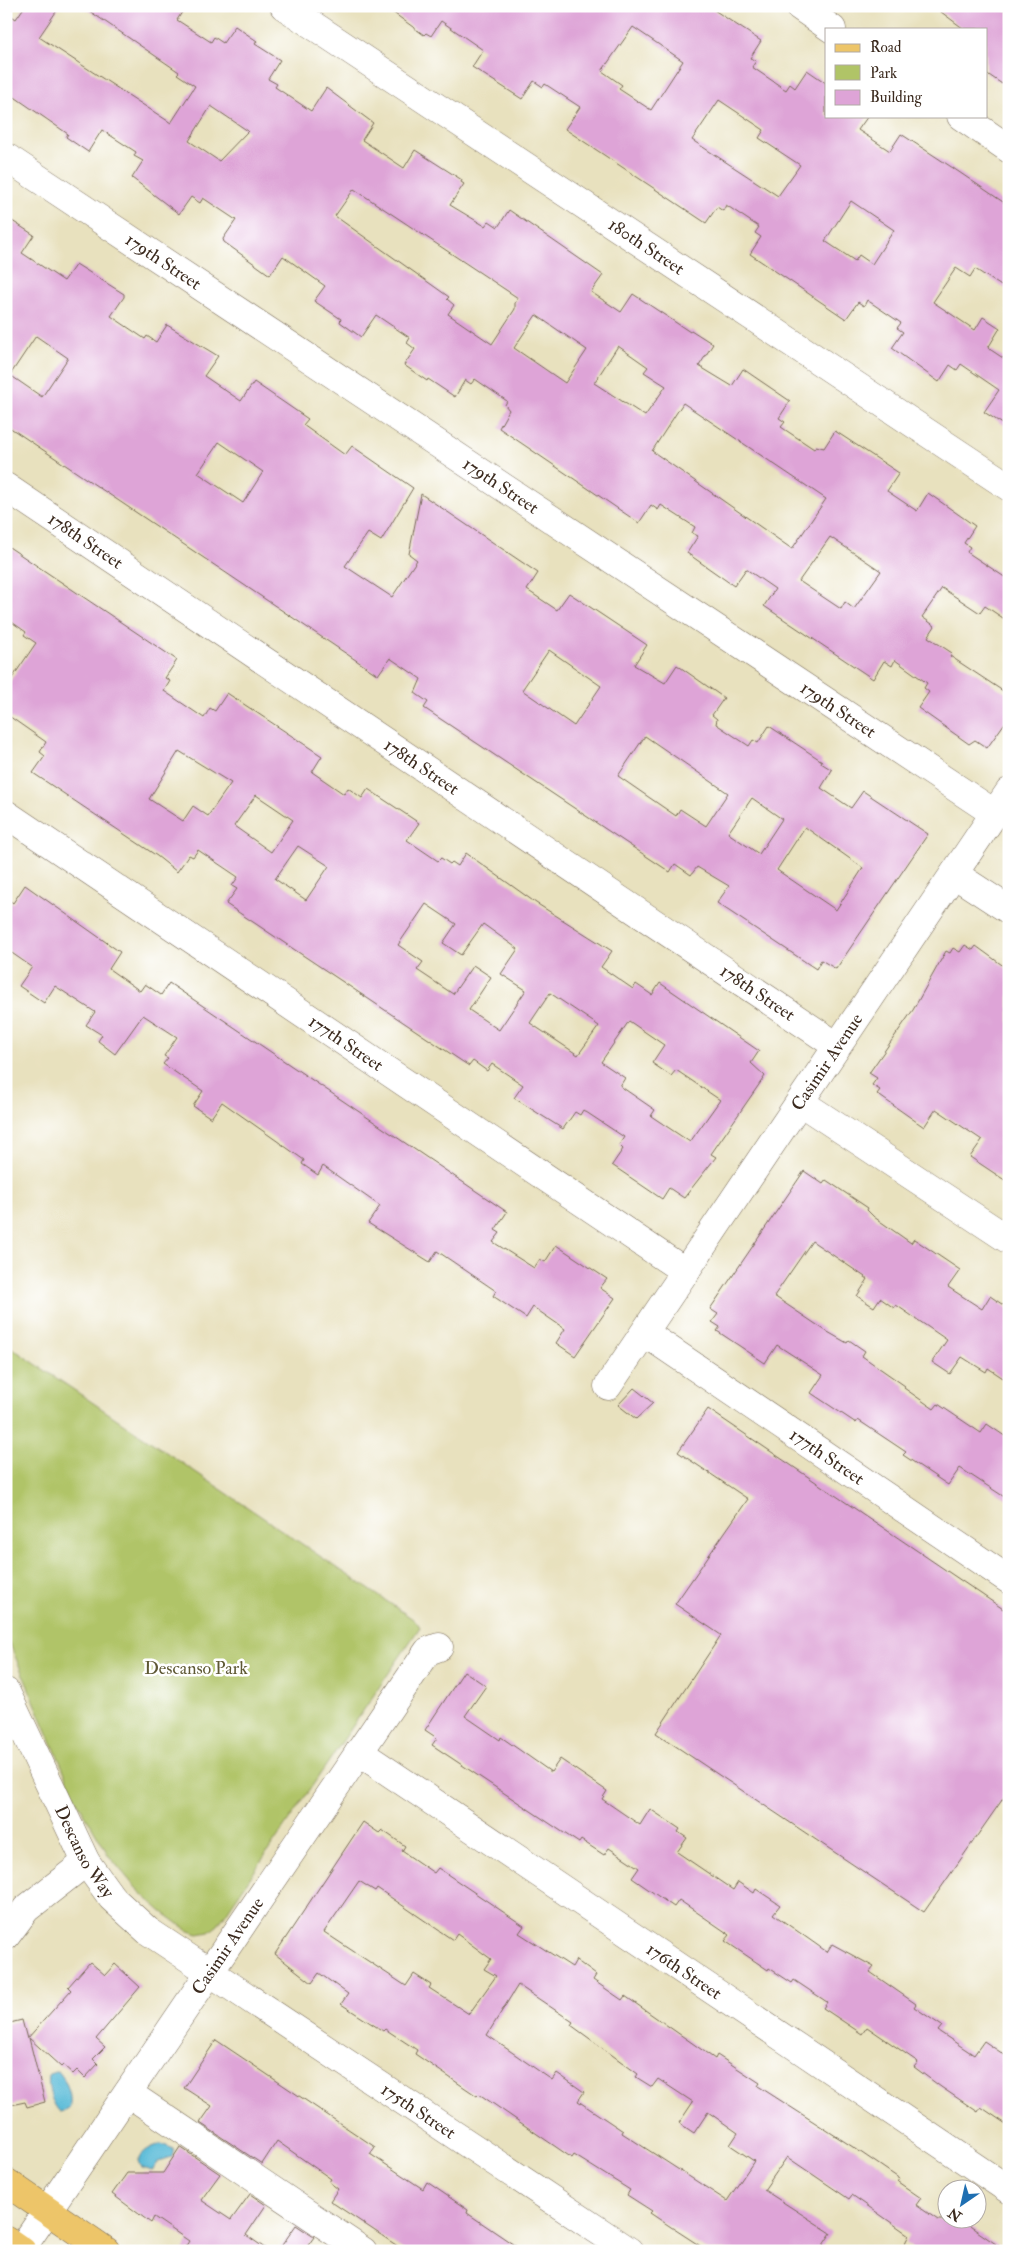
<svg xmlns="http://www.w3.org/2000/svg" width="1015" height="2257" viewBox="0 0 1015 2257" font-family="'IM FELL Double Pica',serif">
<rect width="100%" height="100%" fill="#fff"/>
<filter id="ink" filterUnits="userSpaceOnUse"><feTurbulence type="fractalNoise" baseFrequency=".02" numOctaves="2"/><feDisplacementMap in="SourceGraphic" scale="10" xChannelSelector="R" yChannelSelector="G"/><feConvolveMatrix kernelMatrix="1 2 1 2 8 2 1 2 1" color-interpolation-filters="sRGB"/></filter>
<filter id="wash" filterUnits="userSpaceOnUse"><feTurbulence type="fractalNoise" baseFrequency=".0096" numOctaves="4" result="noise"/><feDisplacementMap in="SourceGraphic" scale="20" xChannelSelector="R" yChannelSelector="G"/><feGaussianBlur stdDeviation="1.12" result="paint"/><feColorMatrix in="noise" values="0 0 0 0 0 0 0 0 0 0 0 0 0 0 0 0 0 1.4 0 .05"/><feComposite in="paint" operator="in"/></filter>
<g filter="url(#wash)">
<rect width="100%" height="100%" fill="#e8e1be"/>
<polygon fill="#b0c467" stroke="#767742" points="6,1344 416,1621 420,1627 218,1925 209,1932 198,1934 187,1930 161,1911 135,1887 109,1856 76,1799 6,1635"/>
<g fill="#5abbd8" stroke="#4a727b">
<path d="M58,2071c9,10 15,26 11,38l-9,3c-9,-9 -13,-25 -11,-38z"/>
<path d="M161,2144l13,5 -2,8 -13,4 -7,10 -11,-3 -3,-7c5,-11 13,-14 23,-17z"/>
</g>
<g id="blocks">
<g fill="#dea4d7" fill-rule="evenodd">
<path d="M25,6h35l-21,31 132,86 24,-37 -18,-12 2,-2 -97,-66h104l-9,14 34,22 3,-5 9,6 12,-17 22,15 -2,3 25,16 -12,19 9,5 -2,3 36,24 15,-23 47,35 -11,17 42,28 11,-18 47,30 -1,2 3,2 -14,21 35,21 4,-5 9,6 11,-17 94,65 -12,17 30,20 12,-18 57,38 1,-2 22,14 -14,22 33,20 11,-17 47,32 -11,17 6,4 -4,5 33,22 2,-3 8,2 11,-17 64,42 -12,18 30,20 11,-18 47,33 -11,17 6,4 -3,5 42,28v42l-24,-16 -5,7 -38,-25 -20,29 13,9 -7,11 24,16 -2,3 59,39v22l-22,31 -12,-8 -6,4 -51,-36 11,-16 -5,-4 3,-5 -32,-23 -3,6 -8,-5 -11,18 -109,-73 11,-17 -29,-20 -12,17 -47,-33 11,-17 -6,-3 3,-6 -34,-22 -3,5 -7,-5 -12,18 -140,-95 10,-18 -4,-5 2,-4 -32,-22 -4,5 -6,-4 -10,17 -27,-18 -1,2 -23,-16 11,-16 -8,-6 3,-5 -34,-23 -15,22 -21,-15 1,-3 -27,-18 11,-15 -42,-30 -13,19 -46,-33 -1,-3 13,-19 -33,-22 -3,5 -9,-6 -12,17 -47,-36 11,-17 -9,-5 2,-4 -34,-22 -14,22 -22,-15 2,-3 -62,-43v-79l10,7zM211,106l37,25 -29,30 -30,-20zM354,189l164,109 -3,5v6l-23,35 -44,-30 6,-9 -7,-6 2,-2 -114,-81zM536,315l51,35 -22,33 -51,-35zM618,346l30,21 -4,5 22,14 -21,30 -51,-33zM683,403l143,96 -34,50 -140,-98zM830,537l51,34 -27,38 -9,-7 -4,7 -42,-28z"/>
<path d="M384,6h324l53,35 -11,17 6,3 -4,6 34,23 4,-6 5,4 12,-18 19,13v33h42l-10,14 32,21 11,-17 52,34 56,38v85l-34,-22 -5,8 -14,-9 -23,34 42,28 8,-13 17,11 -12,20 21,14v66l-25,-16 15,-22 -38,-26 -4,6 -7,-5 -11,17 -47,-34 11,-16 -6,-4 4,-5 -34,-23 -3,6 -6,-4 -12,17 -96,-65 11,-17 -6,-4 4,-6 -33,-22 -3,6 -6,-4 -11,16 -141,-94 15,-22 -35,-23 -2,3 -9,-6 -12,18 -50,-32 11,-17 -42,-29 -10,15 -5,-3 -2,2zM633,27l50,34 -32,49 -32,-21 3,-4 -20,-14zM719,100l45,30 -5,8 41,27 -22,31 -86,-56zM851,201l43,29 -22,34 -13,-9 -4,6 -30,-20z"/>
<polygon points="933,6 998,6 1009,13 1009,74 1002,84 986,73 986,29 964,29"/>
<path d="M6,217l28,18 -12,18 42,28 12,-17 48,30v3l-13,19 34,23 2,-3 9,6 11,-17 51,31 -14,20 37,25 13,-19 54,37 -5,6 42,30 7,-9 61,42 -32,53 -13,-8 -23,33 47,31 25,-37 -8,-6 12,-60 117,79 -11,17 30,20 12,-17 78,52 -13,20 31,18 12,-18 47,33 -12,17 5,4 -1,5 33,22 4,-6 5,3 11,-17 53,35 -1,2 11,7 -11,18 30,20 12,-17 65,43 -92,135 -15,-9 -5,9 -99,-66 12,-17 -32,-19 -6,8 -16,-11 -5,8 -246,-164 4,-6 -13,-9 6,-14 -31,-21 -12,17 -372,-250zM36,336l32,22 -26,39 -32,-22zM219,442l44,30 -20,31 -45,-30zM549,650l52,36 -27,40 -52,-36zM645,736l83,57 -22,33 -26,-17 -4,7 -58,-40zM752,798l30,21 -23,35 -31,-21zM805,827l58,41 -27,42 -59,-40z"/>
<path d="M6,545l171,115 -12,18 5,3 -6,10 40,27 6,-10 5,3 12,-18 95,63 -10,16 32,22 4,-6 14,10 6,-9 51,34 -12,17 31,21 3,-3 9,6 2,-2 6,4 8,-13 70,50 76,48 -11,16 32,22 3,-5 16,11 8,-12 99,68 -8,12 14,13 -54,78 5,3 -32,41 -15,-10 -7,11 -50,-34 11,-16 -4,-4 5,-8 -41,-27 -3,5 -5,-3 -12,17 -49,-31 9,-13 -31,-21 -5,7 -14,-10 -4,5 -243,-162 11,-15 -5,-3 6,-9 -40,-27 -5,7 -4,-2 -12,17 -20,-16 -124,-83 12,-17 -5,-4 6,-10 -40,-28v-27l30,-44 -12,-8 2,-3 -20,-14zM179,751l52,32 -23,33 -15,-10 -10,15 -34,-22zM256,795l37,25 -22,32 -37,-26zM298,846l31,20 -23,34 -31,-21zM426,904l30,20 -13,19 18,12 22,-31 35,25 -17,25 25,16 -27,40 -30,-20 22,-33 -18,-12 -20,29 -36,-24 6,-8 -25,-17zM550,993l49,33 -21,29 -48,-32zM629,1021l35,24 -12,18 19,13 5,-6 44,30 -30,42 -39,-26 4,-6 -35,-24 5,-8 -24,-16z"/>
<polygon points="25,885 120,952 109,969 140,991 145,984 161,995 169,983 507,1212 495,1230 500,1233 493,1242 534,1268 540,1259 545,1262 556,1245 607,1279 600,1288 615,1298 575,1356 556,1343 565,1329 533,1307 526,1318 493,1296 496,1291 437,1251 430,1262 368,1223 380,1206 323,1166 318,1175 302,1164 304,1160 222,1102 211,1118 193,1106 203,1091 163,1064 168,1058 164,1056 177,1037 143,1015 115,1054 98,1041 102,1035 86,1025 95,1012 55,986 44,1003 19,986 32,967 6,949 6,898 13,903"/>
<polygon points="965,945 973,950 976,946 1009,970 1009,1183 970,1157 982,1140 936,1109 924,1127 877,1094 880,1090 872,1085 877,1078 869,1073 913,1010 946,951 950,953 953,948 960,952"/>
<polygon points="804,1171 823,1184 826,1180 868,1208 867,1210 874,1217 911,1243 914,1239 960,1270 948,1287 982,1309 990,1296 1009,1309 1009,1382 988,1368 986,1372 962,1357 950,1374 932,1362 947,1340 896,1305 894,1308 880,1298 874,1307 857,1296 868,1279 812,1241 774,1296 826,1331 847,1343 849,1340 865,1351 862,1356 905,1386 904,1388 934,1409 938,1404 981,1433 987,1424 1009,1439 1009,1500 960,1468 948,1485 903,1455 906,1452 858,1420 856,1423 811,1393 823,1375 777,1345 765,1363 717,1331 720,1327 712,1322 718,1314 710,1309"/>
<polygon points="634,1388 653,1403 636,1419 618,1405"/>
<polygon points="708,1409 1009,1613 1009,1790 924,1912 656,1733 721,1635 675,1604 748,1499 678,1452"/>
<polygon points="464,1671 486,1686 465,1716 500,1740 501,1737 551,1772 560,1759 607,1791 602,1799 640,1825 650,1809 680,1829 678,1832 687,1838 677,1852 733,1890 738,1882 754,1893 756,1889 780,1905 773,1914 827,1952 832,1944 874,1967 870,1972 916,2004 914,2007 942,2026 938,2031 974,2055 984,2041 1009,2058 1009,2126 981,2107 978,2112 941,2087 914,2067 918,2062 867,2027 862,2034 823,2008 827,2002 794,1980 792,1983 769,1968 768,1970 725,1941 730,1935 679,1900 674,1907 658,1896 632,1878 639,1868 609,1848 604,1855 581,1840 579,1843 432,1745 437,1738 425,1730"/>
<path d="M363,1822l16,11 3,-3 23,16 -3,5 32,22 4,-5 86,58 -5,7 53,34 4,-7 20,15 -3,5 29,20 3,-4 90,63 2,-4 43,28 -2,3 98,63 44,30 -2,3 23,16 -5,7 22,15h23l45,31h-89l-12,-8 4,-8 -57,-40 -3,4 -62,-42 -23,33 67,43 -12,18h-111l-37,-24 -21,-14 2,-2 -25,-16 3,-5 -56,-35 -2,3 -93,-64 -2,2 -62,-42 2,-4 -32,-21 -2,2 -42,-27 7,-10 -29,-21 -7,10 -37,-29zM359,1881l16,10 2,-3 76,52 4,-6 34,25 -7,10 12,7 -27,38 -40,-26 2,-3 -17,-11 -8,12 -82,-54zM518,1985l55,37 -2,3 67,49 -2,3 16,10 6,-8 35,23 -14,21 15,10 14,-21 30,21 -8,12 24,16 -27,40 -105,-68 1,-2 -45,-30 6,-9 -27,-19 -5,7 -65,-45z"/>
<polygon points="90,1962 105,1975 115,1964 140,1987 96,2039 105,2047 93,2059 98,2064 85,2078 77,2070 73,2074 63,2065 61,2067 29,2038 45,2102 27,2107 25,2102 11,2105 6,2088 6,2024 22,2020 27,2039 71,1990 68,1987"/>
<polygon points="216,2040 375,2147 370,2154 423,2189 427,2182 468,2210 467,2213 523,2251 405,2251 330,2201 338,2189 329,2182 331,2179 277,2141 262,2164 200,2123 212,2106 184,2088"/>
<polygon points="180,2147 220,2174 201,2200 231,2220 250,2194 266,2205 246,2235 269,2251 183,2251 189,2241 154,2217 151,2223 112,2194 127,2173 163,2173"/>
<polygon points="296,2225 314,2237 304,2251 278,2251"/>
</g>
</g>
</g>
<g filter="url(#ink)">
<use href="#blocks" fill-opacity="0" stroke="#786a56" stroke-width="1"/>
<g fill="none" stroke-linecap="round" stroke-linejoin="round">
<g stroke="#786a56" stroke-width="29">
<g id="minor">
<path id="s1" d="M284,6l725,481"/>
<polyline points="799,6 832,29"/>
<polyline points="961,116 1009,149"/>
<path id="s2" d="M6,157l988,656"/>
<path id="s3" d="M6,487l831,559"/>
<path id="s4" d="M6,814l680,458"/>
<polyline points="954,874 1009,910"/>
<polyline points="800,1102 1009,1240"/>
<path id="s5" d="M645,1333l364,247"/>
<path id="s6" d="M608,1386l401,-594"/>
<path id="s7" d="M6,1692l80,170 26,36 36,33 481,320"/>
<path id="s8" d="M359,1752l650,438"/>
<polyline points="6,1936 26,1909 86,1862"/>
<polyline points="128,2093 363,2251"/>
<path id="s9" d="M20,2251l408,-600 11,-4"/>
</g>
</g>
<g stroke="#786a56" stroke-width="29">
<g id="major">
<polyline points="6,2182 106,2251"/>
<polyline points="6,2240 22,2251"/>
</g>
</g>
<use href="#minor" stroke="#fff" stroke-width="28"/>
<use href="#major" stroke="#edc569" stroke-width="28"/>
</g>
</g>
<g text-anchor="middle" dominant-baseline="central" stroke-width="5" stroke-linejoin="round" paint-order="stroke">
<g font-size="18" fill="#3b2a1e" stroke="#fff">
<text stroke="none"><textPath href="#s1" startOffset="435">180th Street</textPath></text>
<text stroke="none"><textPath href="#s2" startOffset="189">179th Street</textPath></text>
<text stroke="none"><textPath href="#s2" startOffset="594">179th Street</textPath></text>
<text stroke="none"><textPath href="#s3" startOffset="96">178th Street</textPath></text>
<text stroke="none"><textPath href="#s2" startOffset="999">179th Street</textPath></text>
<text stroke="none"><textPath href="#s3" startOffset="501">178th Street</textPath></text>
<text stroke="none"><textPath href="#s3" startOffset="906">178th Street</textPath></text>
<text stroke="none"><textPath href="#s4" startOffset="410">177th Street</textPath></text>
<text stroke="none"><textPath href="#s6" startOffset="391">Casimir Avenue</textPath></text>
<text stroke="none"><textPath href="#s5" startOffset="220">177th Street</textPath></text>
<text stroke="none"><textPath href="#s7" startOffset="178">Descanso Way</textPath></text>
<text stroke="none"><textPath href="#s9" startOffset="369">Casimir Avenue</textPath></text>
<text stroke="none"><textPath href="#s8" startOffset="392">176th Street</textPath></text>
<text stroke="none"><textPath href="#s7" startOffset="606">175th Street</textPath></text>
</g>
<g font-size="18" fill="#5e5834" stroke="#fff">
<text x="196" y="1668">Descanso Park</text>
</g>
</g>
<rect width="1015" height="2257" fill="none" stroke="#fff" stroke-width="25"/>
<rect x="825" y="28" width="162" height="90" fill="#ffffff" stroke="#b1aaa5"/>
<rect x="835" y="44" width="25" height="8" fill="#edc569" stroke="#b1aaa5"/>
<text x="870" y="52" font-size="15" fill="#3b2a1e">Road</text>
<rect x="835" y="65" width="25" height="15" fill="#b0c467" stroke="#b1aaa5"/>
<text x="870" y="78" font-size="15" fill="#3b2a1e">Park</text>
<rect x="835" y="90" width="25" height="15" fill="#dea4d7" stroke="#b1aaa5"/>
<text x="870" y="102" font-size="15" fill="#3b2a1e">Building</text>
<g transform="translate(962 2204) rotate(214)"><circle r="24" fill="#ffffff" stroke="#b1aaa5"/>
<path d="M0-4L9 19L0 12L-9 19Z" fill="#1f6fb2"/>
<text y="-8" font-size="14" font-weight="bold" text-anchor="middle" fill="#3b2a1e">N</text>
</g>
</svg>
